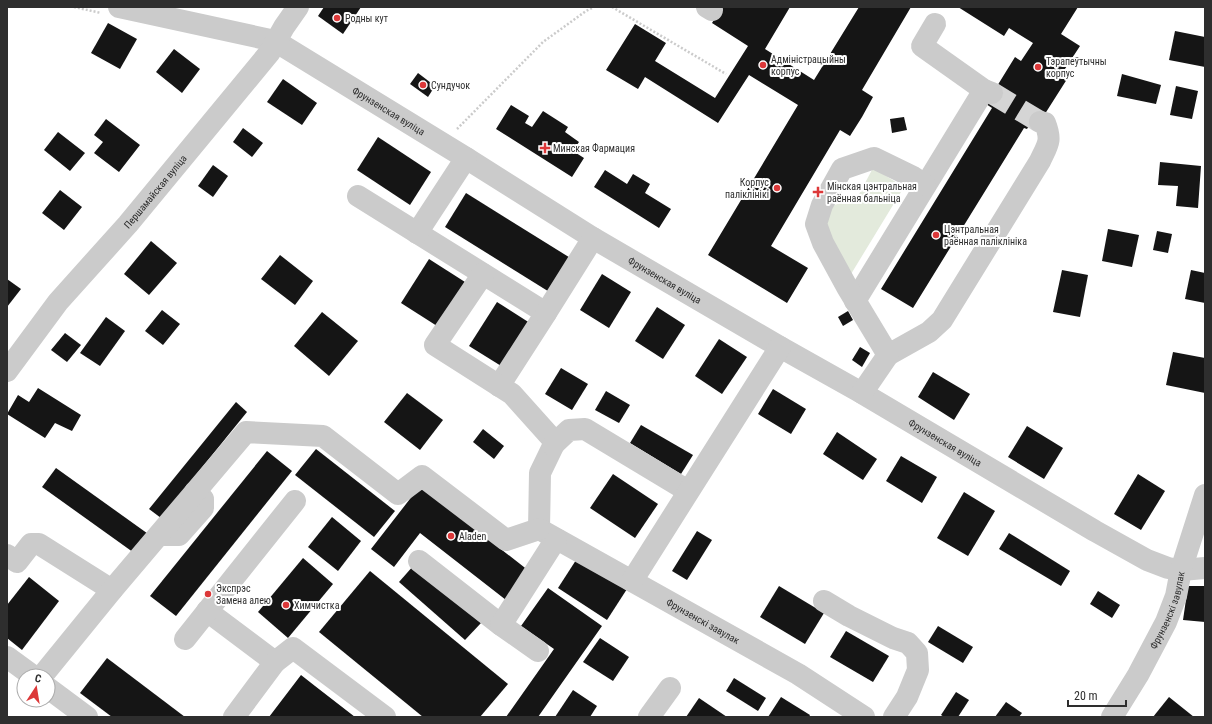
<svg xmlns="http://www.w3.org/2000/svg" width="1212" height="724" viewBox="0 0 1212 724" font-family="'Roboto Condensed',sans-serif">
<rect width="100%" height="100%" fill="#fff"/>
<polygon fill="#e3eadc" points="873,168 904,187 848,279 824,222 831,206 857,198"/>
<g fill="#151515">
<polygon points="324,7 361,7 343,34 318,16"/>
<polygon points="722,7 790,7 765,49 814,80 859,7 911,7 862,90 873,97 862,117 850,136 840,130 771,246 808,268 787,303 708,255 798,105 749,75 718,123 645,77 638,89 606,70 635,24 666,43 655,61 715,98 748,46 712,23"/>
<polygon points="958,7 1078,7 1061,34 1080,46 1063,72 1069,76 1036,128 1030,124 1027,129 1024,128 913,308 881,289 992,108 986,104 1015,57 1021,61 1033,43 1009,28 1004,36"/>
<polygon points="108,23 137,39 120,69 91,53"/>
<polygon points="1175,31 1205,37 1205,67 1169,60"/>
<polygon points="174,49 200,69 182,93 156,72"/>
<polygon points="418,73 435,86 428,97 410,84"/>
<polygon points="1122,74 1161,85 1156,104 1117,96"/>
<polygon points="283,79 317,103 302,125 267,102"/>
<polygon points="1176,86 1198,91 1192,119 1170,115"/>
<polygon points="511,105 529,116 525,123 532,127 543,111 568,127 565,132 579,142 573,151 584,158 572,177 496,129"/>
<polygon points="904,117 907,130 892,133 890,119"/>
<polygon points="106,119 140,145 119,172 94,153 103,142 94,135"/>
<polygon points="243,128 263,143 252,157 233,142"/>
<polygon points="58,132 85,153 70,171 44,150"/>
<polygon points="378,137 431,172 410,205 357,170"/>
<polygon points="1160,162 1201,166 1198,208 1176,206 1178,186 1158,185"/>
<polygon points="213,165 228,176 213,197 198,186"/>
<polygon points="605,170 627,184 633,174 650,184 645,193 671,209 659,228 594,187"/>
<polygon points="60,190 82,207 64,230 42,213"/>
<polygon points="466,193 572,259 551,293 445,227"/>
<polygon points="1108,229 1139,235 1132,267 1102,261"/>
<polygon points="1157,231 1172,234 1168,253 1153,250"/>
<polygon points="151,241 177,263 149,295 124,274"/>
<polygon points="280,255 313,281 295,305 261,279"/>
<polygon points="429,259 465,282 437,326 401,303"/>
<polygon points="1062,270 1088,275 1080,317 1053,312"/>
<polygon points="1191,270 1205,273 1205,303 1185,299"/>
<polygon points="602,274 631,292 609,328 580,310"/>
<polygon points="7,279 21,289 7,307"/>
<polygon points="497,302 533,325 506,369 469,346"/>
<polygon points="657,307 685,325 663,359 635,341"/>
<polygon points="162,310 180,324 163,345 145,331"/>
<polygon points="848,311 853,320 843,326 838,317"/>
<polygon points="322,312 358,341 329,376 294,346"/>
<polygon points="106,317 125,331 100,366 80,353"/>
<polygon points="65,333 81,345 67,362 51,350"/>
<polygon points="719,339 747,357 722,394 695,376"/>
<polygon points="860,347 870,353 862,367 852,360"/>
<polygon points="1173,352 1205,358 1205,393 1166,385"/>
<polygon points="561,368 588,384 572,410 545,394"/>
<polygon points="933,372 970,394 954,420 918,397"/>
<polygon points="38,388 81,415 72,431 55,423 45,438 7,414 18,395 29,402"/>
<polygon points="773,389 806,409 791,434 758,414"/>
<polygon points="606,391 630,405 619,423 595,410"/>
<polygon points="407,393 443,420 420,450 384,422"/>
<polygon points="236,402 247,412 161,518 149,509"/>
<polygon points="641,425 693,455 681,474 630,443"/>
<polygon points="1027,426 1063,448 1044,479 1008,457"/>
<polygon points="483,429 504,446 494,459 473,442"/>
<polygon points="837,432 877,459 863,480 823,454"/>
<polygon points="316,449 395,511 374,537 295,475"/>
<polygon points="267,451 292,471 176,616 150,596"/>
<polygon points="901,456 937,477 922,503 886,481"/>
<polygon points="56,468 151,536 137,555 42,487"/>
<polygon points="613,474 658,504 635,538 590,508"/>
<polygon points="1138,474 1165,491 1141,530 1114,514"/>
<polygon points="420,486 529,571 506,600 420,533 394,567 371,549"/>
<polygon points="964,492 995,511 968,556 937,538"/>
<polygon points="332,517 361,541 338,571 308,547"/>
<polygon points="697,531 712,540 687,580 672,571"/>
<polygon points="1009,533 1070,571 1061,586 999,549"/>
<polygon points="578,557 627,589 607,620 558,588"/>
<polygon points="303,558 333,584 288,638 258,612"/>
<polygon points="414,565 481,623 465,640 399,582"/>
<polygon points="370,571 508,684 480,717 423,717 319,632"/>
<polygon points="29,577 59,601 22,650 7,638 7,605"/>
<polygon points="779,586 824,613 805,644 760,617"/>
<polygon points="1188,586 1205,586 1205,622 1183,620"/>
<polygon points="548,588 602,626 538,717 506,717 554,649 521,626"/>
<polygon points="1098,591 1120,605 1112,618 1090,604"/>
<polygon points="938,626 973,647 963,663 928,642"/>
<polygon points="846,631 889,656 873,682 830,657"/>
<polygon points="600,638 629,657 613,681 583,662"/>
<polygon points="107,658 185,717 112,717 80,693"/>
<polygon points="301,675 315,686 355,717 269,717"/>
<polygon points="734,678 766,698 758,711 726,691"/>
<polygon points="573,690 597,706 590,717 555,717"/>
<polygon points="956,692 969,700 958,717 944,717 941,715"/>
<polygon points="781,697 810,715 809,717 768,717"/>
<polygon points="1169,697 1194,717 1153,717"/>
<polygon points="699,698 727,717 686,717"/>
<polygon points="1006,702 1022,713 1019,717 995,717"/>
</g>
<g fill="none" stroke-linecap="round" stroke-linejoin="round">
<polyline stroke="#d5d5d5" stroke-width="22" stroke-dasharray="22 11" stroke-linecap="butt" points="992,93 1040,122"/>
<g stroke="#cbcbcb" stroke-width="2.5" stroke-dasharray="2 2" stroke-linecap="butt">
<polyline points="74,7 101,13"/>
<polyline points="612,7 726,74"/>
<polyline points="457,129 543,42 586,11 594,7"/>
</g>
<g stroke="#cbcbcb" stroke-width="22">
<path id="s1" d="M119,7l156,34 191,117 127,80 187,109 82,46 233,138 52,29 21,8 13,2 24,-2"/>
<polyline points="707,7 712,10"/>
<polyline points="935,24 922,46 984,90 992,93"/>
<polyline points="358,196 546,313 499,386"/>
<polyline points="417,233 466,158"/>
<polyline points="483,274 435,345 512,394 555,442 540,473 539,529"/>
<polyline points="855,301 984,90"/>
<polyline points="546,313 593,238"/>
<path d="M888,355l41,-23 13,-12 98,-159c8,-17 12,-20 5,-38l-5,-1"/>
<path id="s2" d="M7,371l51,-69 70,-78 142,-172 14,-25 14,-20"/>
<polyline points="862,393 888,355 847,287 823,243 816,224 822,205 842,169 874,158 913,177 925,185"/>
<polyline points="553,445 569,430 585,429 688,491"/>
<path id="s3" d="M539,529l259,145 66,43"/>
<polyline points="159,535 179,535 203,508 203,499 195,492"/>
<polyline points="7,555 17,562 31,544 39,544 112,590"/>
<polyline points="419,561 501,625"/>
<polyline points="632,581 780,347"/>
<polyline points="824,601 849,616 893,638 908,643 917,653 918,670 907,697 894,717"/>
<polyline points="207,611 275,662"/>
<polyline points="185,639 295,501"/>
<polyline points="538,651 501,625 556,539"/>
<polyline points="7,657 33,676"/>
<polyline points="42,676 112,590 246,432 323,436 398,494 422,476 506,540 539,529"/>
<polyline points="48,688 87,717"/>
<polyline points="234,717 275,662 293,648 385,717"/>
<polyline points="649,717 670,688"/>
<path id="s4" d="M1112,717l26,-42 28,-53 10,-26 5,-26 24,-75"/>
</g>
</g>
<g fill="#dc3839" stroke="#fff" stroke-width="1.5">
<circle cx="337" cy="18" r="4"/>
<circle cx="763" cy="65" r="4"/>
<circle cx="1038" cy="67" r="4"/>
<circle cx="423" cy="85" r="4"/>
<path d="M543 142h4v4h4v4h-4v4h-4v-4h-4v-4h4z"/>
<circle cx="777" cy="188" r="4"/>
<path d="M816 186h4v4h4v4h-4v4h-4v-4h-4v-4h4z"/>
<circle cx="936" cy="235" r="4"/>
<circle cx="451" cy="536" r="4"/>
<circle cx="208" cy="594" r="4"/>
<circle cx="286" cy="605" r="4"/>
</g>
<g text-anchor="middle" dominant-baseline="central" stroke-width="4" stroke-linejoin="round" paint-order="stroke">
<g font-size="10" fill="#2e2e2e" stroke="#fff" text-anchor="start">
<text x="345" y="18">Родны кут</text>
<text x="771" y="59">Адміністрацыйны<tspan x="771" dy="12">корпус</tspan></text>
<text x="1046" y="61">Тэрапеўтычны<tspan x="1046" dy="12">корпус</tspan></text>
<text x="431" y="85">Сундучок</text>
<text x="553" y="148">Минская Фармация</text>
<text x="769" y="182" text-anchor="end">Корпус<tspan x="769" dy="12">паліклінікі</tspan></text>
<text x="827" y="186">Мінская цэнтральная<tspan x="827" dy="12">раённая бальніца</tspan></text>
<text x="944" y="229">Цэнтральная<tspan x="944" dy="12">раённая паліклініка</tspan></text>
<text x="459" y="536">Aladen</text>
<text x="216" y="588">Экспрэс<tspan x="216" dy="12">Замена алею</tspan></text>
<text x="294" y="605">Химчистка</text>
</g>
<g font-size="10" fill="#2e2e2e" stroke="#fff">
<text stroke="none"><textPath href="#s1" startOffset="293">Фрунзенская вуліца</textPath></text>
<text stroke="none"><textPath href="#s2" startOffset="233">Першамайская вуліца</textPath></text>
<text stroke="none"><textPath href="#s1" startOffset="617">Фрунзенская вуліца</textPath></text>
<text stroke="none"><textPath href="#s1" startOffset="941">Фрунзенская вуліца</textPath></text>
<text stroke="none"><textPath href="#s4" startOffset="121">Фрунзенскі завулак</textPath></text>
<text stroke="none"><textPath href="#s3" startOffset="188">Фрунзенскі завулак</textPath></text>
</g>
</g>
<rect width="1212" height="724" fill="none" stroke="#2e2e2e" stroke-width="16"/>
<g transform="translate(36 688) rotate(12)"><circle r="19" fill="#ffffff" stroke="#ababab"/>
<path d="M0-3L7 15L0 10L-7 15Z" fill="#dc3839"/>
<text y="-6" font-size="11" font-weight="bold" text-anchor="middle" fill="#2e2e2e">С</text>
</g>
<path d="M1068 700v6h58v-6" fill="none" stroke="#2e2e2e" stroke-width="2"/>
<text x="1074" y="700" font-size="12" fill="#2e2e2e" stroke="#ffffff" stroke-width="3" paint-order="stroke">20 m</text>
</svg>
